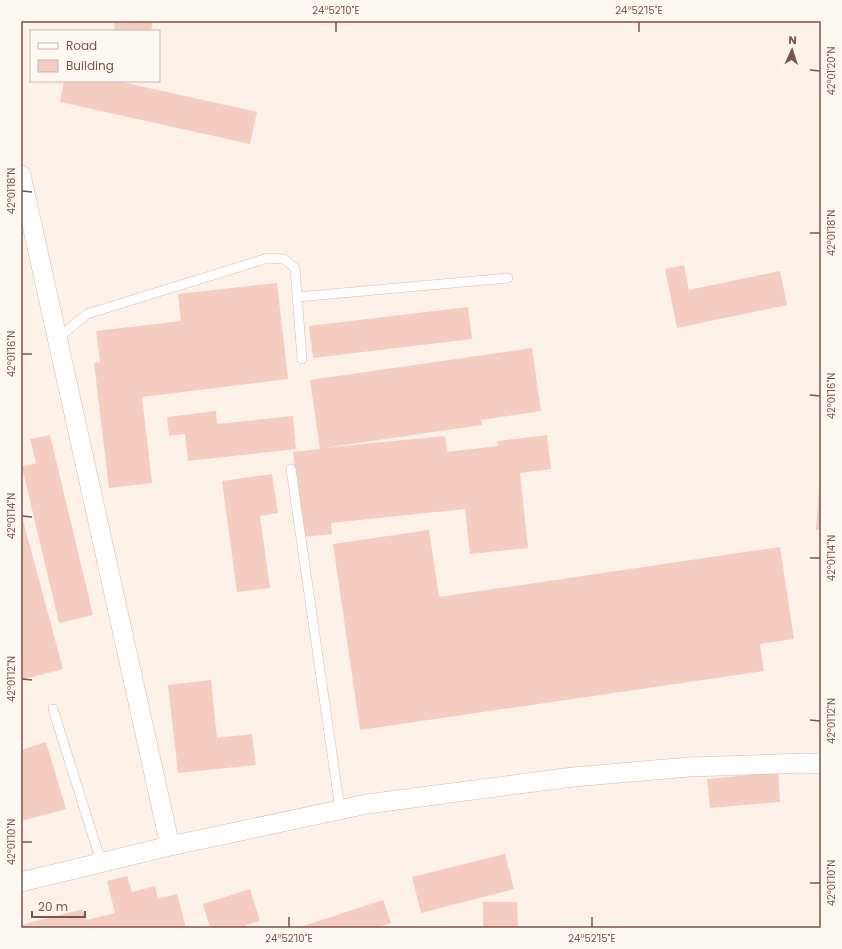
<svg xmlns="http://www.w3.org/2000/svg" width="842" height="949" viewBox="0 0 842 949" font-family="Poppins,sans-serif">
<rect width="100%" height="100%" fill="#fdf2ea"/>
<g fill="#f4ccc0">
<polygon points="115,21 153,21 151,31 114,31"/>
<polygon points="64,81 117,81 257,112 250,144 60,102"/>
<polygon points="684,265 689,290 780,271 787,305 677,328 665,269"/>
<polygon points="277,283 288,379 142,397 152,483 109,488 94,363 100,362 96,331 181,321 178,294"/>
<polygon points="468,307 472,339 313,358 309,326"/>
<polygon points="532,348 541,411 481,420 482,425 323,448 445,436 447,452 498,446 497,441 547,435 551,469 520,473 528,548 470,554 465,509 331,523 332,534 302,537 293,452 320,449 310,380"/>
<polygon points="216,411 217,424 293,416 296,449 188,461 185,434 169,436 167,417"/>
<polygon points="50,435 93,615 59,623 22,467 36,463 30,439"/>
<polygon points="272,474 278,513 260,516 270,588 237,592 222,481"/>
<polygon points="820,479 821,479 821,530 816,530"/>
<polygon points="21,513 63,669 21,680"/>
<polygon points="429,530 439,597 780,547 794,639 760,644 764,671 360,730 333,544"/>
<polygon points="211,680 217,738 252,734 256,765 178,773 168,685"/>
<polygon points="46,742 66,809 21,821 21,750"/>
<polygon points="778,772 780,802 710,808 707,779"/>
<polygon points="505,854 514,889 421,913 412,877"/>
<polygon points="127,876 132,892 155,886 158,899 177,894 186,928 21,928 21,925 83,909 86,920 115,913 107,881"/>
<polygon points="250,889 260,921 246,925 247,928 210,928 203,904"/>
<polygon points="383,900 391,923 376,928 297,928"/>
<polygon points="483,902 517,902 518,928 483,928"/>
</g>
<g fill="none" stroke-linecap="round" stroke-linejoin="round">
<g stroke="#d4bab1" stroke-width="10">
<g id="lane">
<polyline points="298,297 508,278"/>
<polyline points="57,339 87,314 268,258 284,259 295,268 302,359"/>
<polyline points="291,469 340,809"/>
<polyline points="53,709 101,862"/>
</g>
</g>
<g stroke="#d4bab1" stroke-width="20">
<g id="street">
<polyline points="21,175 170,846"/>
<polyline points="21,882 170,846 367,804 573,777 689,767 806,763 821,764"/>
</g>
</g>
<use href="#lane" stroke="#fff" stroke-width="9"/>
<use href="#street" stroke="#fff" stroke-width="19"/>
</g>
<path fill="none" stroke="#7a534b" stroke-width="1.5" d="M336,32v-10M639,32v-10M810,70l10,1M22,191l10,1M810,233h10M22,354h10M810,395l10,1M22,516l10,1M810,558h10M22,679l10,1M810,720l10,1M22,842h10M810,883h10M289,927v-10M592,927v-10"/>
<rect width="842" height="949" fill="none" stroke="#fff7f1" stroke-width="44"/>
<rect x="30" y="30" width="130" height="52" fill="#fff7f1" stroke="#cab5af"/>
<rect x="38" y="43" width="20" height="6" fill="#ffffff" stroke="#cab5af"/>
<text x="66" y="50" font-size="12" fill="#7a534b">Road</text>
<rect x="38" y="60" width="20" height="12" fill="#f4ccc0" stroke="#cab5af"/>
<text x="66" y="70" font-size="12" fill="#7a534b">Building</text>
<g transform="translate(792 50) rotate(3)" stroke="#fff7f1" stroke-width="3" paint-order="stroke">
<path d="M0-3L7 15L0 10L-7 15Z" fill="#7a534b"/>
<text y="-6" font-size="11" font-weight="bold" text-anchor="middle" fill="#7a534b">N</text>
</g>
<path d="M32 911v6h53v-6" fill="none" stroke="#7a534b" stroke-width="2"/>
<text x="38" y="911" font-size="12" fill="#7a534b" stroke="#fff7f1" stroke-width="3" paint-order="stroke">20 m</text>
<rect x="22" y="22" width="798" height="905" fill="none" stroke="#7a534b" stroke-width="1.5"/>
<g font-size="10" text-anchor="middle" fill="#7a534b">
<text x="336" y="14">24°52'10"E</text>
<text x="639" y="14">24°52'15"E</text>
<text transform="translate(831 71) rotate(-90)" y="4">42°01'20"N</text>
<text transform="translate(11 191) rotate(-90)" y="4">42°01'18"N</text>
<text transform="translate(831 233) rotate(-90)" y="4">42°01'18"N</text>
<text transform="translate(11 354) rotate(-90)" y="4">42°01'16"N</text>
<text transform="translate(831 396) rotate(-90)" y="4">42°01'16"N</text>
<text transform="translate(11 516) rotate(-90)" y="4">42°01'14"N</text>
<text transform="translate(831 558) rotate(-90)" y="4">42°01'14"N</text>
<text transform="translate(11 679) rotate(-90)" y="4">42°01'12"N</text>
<text transform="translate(831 721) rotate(-90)" y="4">42°01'12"N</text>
<text transform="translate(11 842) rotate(-90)" y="4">42°01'10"N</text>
<text transform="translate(831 883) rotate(-90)" y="4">42°01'10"N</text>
<text x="289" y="942">24°52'10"E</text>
<text x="592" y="942">24°52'15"E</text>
</g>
</svg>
